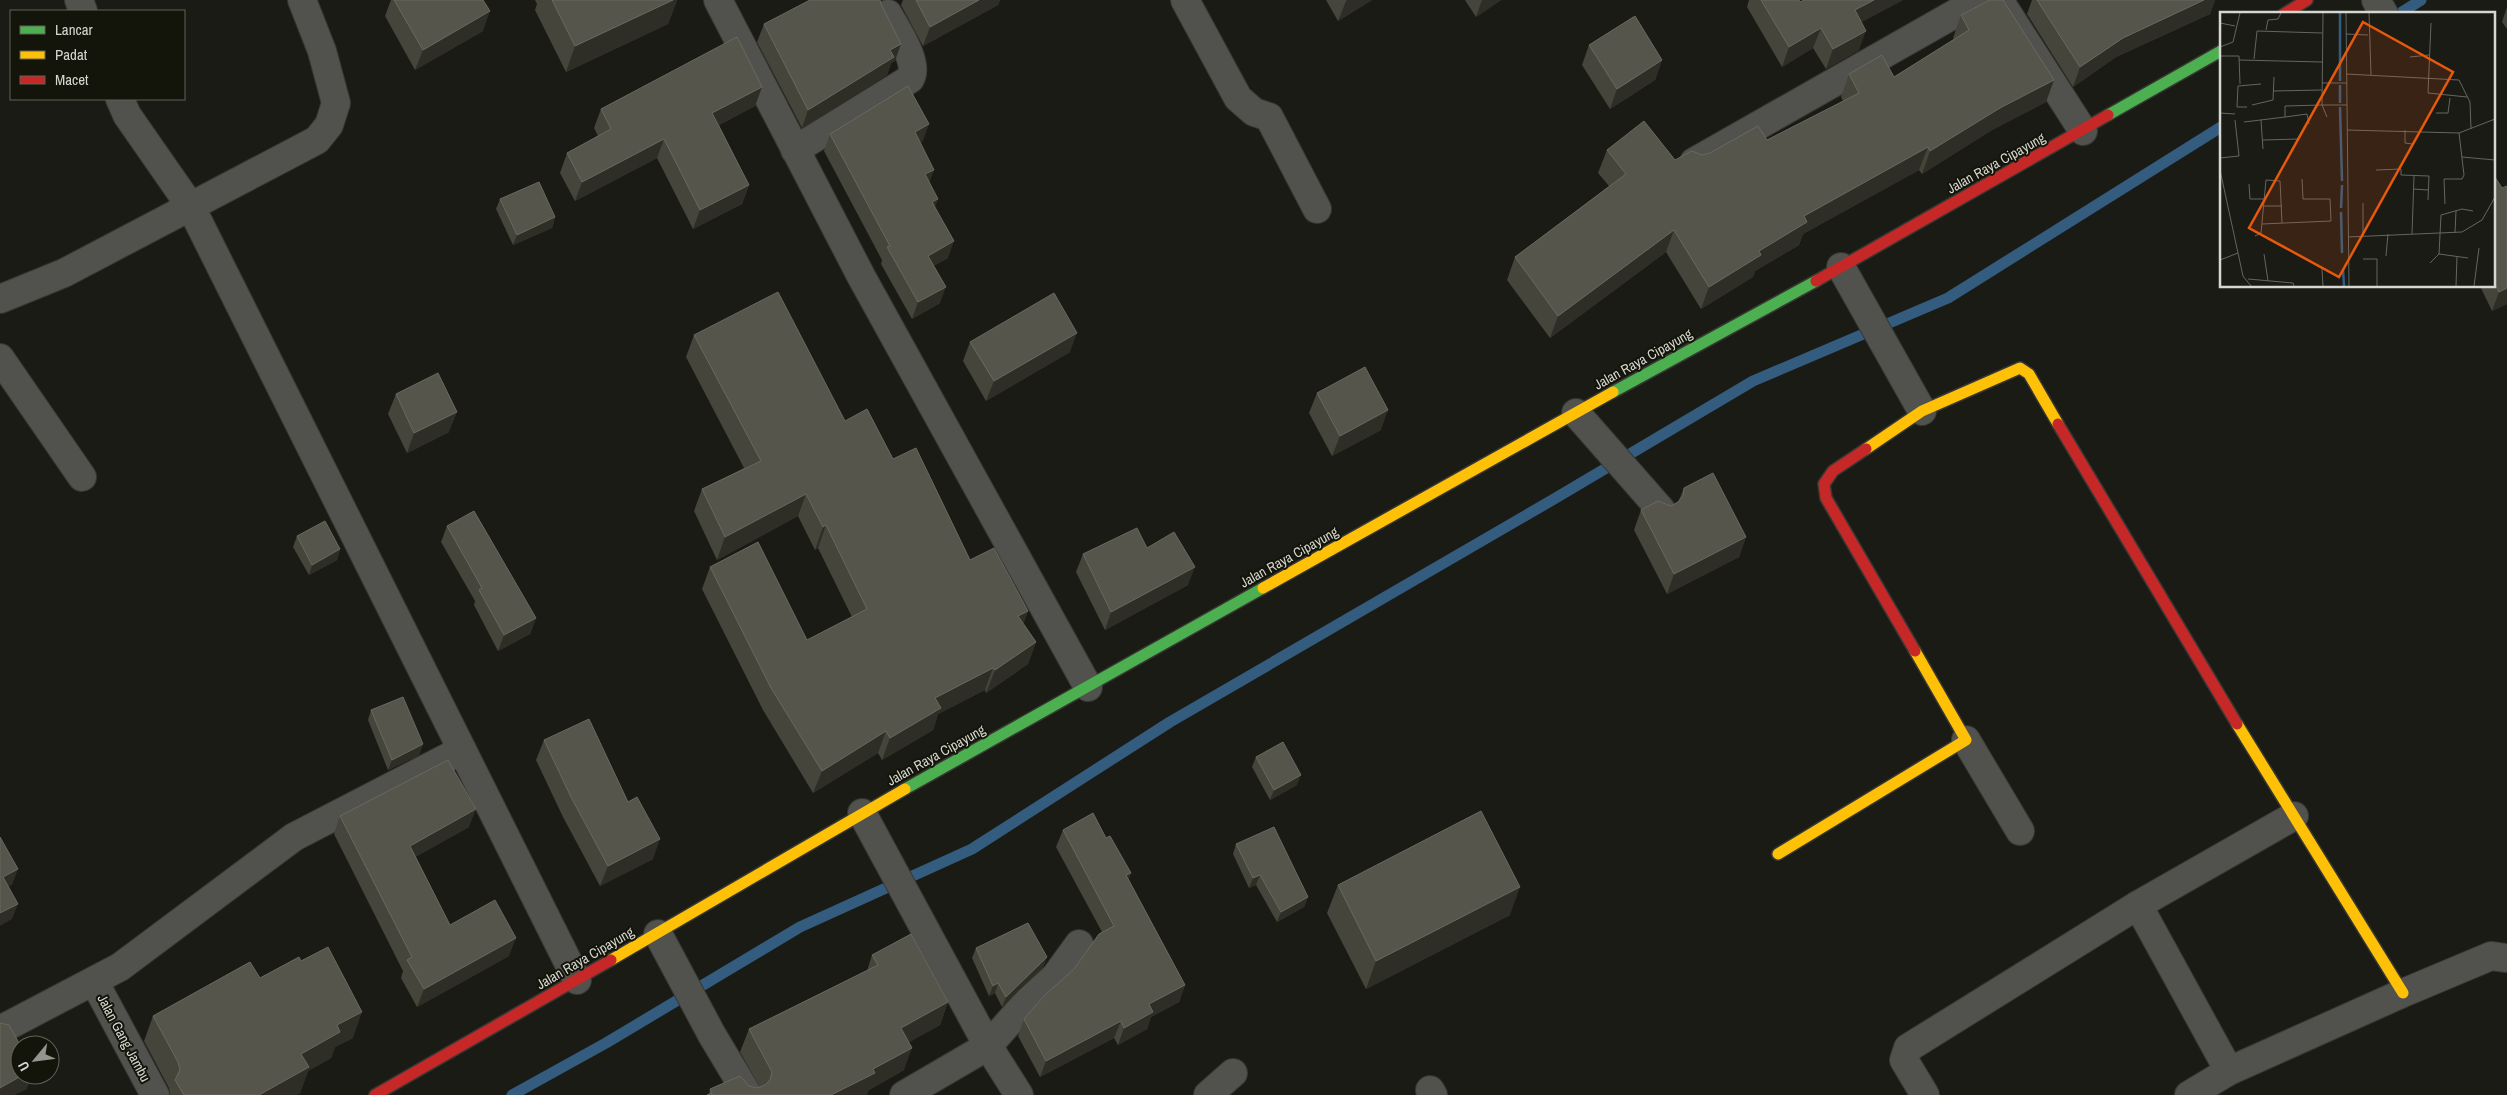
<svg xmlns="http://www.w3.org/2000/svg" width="2507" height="1095" viewBox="0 0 2507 1095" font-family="'Archivo Narrow',sans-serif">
<rect width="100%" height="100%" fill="#1b1b16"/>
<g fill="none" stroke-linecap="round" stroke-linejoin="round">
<g stroke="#335c7e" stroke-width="11">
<polyline points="2399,14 2421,0"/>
<polyline points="512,1095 606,1043 800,927 972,849 1170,722 1554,499 1753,381 1948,298 2221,127"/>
</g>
<g stroke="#373733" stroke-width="30">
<g id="street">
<polyline points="79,0 83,11"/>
<polyline points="718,0 861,276 1088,687"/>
<polyline points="1185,0 1238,98 1254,112 1269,117 1317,209"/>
<polyline points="1999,0 2083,131"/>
<polyline points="2376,0 2384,14"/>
<polyline points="120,99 127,115 191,207 577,980"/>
<path d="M795,150l115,-71c10,-16 -14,-50 -22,-65"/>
<polyline points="1694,162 1979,0"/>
<polyline points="1841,267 1922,411"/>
<polyline points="0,299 64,273 317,140 329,125 336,103 322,51 302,0"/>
<polyline points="0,358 82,477"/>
<polyline points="1576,413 1661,510"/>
<polyline points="1966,740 2020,831"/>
<polyline points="862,813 988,1046 904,1095"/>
<polyline points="2138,905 2229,1071"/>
<polyline points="658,934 712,1035 748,1095"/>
<polyline points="94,981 155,1095"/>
<polyline points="0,1030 120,967 294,837 462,750"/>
<polyline points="1430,1090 1433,1095"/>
<polyline points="1019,1095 988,1046 1027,1002 1055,977 1079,944"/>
<polyline points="1208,1095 1233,1073"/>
<polyline points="1925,1095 1904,1060 1908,1048 2138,905 2294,816"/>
<polyline points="2189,1095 2229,1071 2403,993 2491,956 2507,958"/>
</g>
</g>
<g stroke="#373733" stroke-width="14">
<g id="fast">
<polyline points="2108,115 2221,51"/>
<polyline points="1613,392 1816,281"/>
<polyline points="905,789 1263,588"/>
</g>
</g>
<g stroke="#373733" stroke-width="14">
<g id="slow">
<polyline points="1866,449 1922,411 2020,368 2029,374 2058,424"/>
<polyline points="1263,588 1613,392"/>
<polyline points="2237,724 2403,993"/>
<polyline points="1778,854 1966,740 1915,651"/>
<polyline points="611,960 905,789"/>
</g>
</g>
<g stroke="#373733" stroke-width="14">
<g id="jam">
<polyline points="2284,14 2307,0"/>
<polyline points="1816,281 2108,115"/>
<polyline points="2058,424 2237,724"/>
<polyline points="1866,449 1833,471 1824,484 1826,498 1915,651"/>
<polyline points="375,1095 611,960"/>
</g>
</g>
<use href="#street" stroke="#51524d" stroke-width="28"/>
<use href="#fast" stroke="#4caf50" stroke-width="11"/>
<use href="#slow" stroke="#ffc107" stroke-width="11"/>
<use href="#jam" stroke="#c62828" stroke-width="11"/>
</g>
<g fill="#45453b">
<polygon points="391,0 483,0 483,31 415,70 385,16"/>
<polygon points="535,0 677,0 668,24 566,72 535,10 537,4"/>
<polygon points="903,0 1000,0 998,5 923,46 901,5"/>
<polygon points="1326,0 1372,0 1338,21"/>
<polygon points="1465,0 1501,0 1476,17"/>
<polygon points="1749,0 1799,0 1800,2 1903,0 1861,22 1859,50 1826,69 1813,48 1782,67 1747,7"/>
<polygon points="2032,0 2215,0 2210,14 2116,57 2073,87 2027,14"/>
<polygon points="2507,7 2507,29 2502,22"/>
<polygon points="1961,15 2046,102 1992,130 1922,174 1919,170 1803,234 1799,245 1755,271 1753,277 1701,309 1666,252 1550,338 1507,280 1515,257 1609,186 1598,173 1607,150 1675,160 1702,155 1767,140 1843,101 1841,97 1849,74 1894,77 1954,39 1953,38"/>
<polygon points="764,24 895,61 891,63 887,75 802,128 757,42"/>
<polygon points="1589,45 1662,60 1655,80 1610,109 1582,65"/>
<polygon points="762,87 755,106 719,125 749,185 742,204 693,229 657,158 575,201 560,173 567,153 598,136 594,128 601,109"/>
<polygon points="830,134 923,141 920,142 935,207 948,258 933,266 940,303 912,319 881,264 882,260 824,151"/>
<polygon points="2493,174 2502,188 2507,186 2507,304 2492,311 2480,286 2493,286"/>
<polygon points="500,199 555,217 552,228 513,245 496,209"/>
<polygon points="694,335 845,421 893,459 970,560 1028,611 1023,624 1036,642 1028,664 986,693 985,690 938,714 933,730 882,760 878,753 813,793 763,710 702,589 710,567 807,640 852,617 818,548 815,550 798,516 717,560 694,511 702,489 744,468 686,357"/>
<polygon points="970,342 1070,352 986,401 963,361"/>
<polygon points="1317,393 1381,430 1332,456 1309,413"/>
<polygon points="396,394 449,432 407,453 388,414"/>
<polygon points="1684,488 1746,537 1739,557 1667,594 1634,530 1641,510 1671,506 1678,502"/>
<polygon points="447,526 536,618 530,634 498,651 474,605 475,601 441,542"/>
<polygon points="297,536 340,549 337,560 309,575 293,547"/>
<polygon points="1147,548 1188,585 1105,630 1076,572 1083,554"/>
<polygon points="371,710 423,744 419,755 388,770 368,720"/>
<polygon points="544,740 653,859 600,886 563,817 536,760"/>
<polygon points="1256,757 1297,785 1270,800 1252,767"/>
<polygon points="340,816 469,827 415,857 450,925 509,956 417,1007 401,978 403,971 334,834"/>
<polygon points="1063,830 1131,873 1128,879 1185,985 1179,1002 1151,1017 1147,1029 1118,1045 1114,1038 1040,1077 1018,1036 1024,1019 1074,969 1102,932 1056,847"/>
<polygon points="1236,844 1308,897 1304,907 1277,922 1256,885 1249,888 1233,854"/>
<polygon points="1338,885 1510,915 1366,989 1327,913"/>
<polygon points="976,948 1047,957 1043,967 1002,1007 995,993 989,996 972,958"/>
<polygon points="872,955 948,1002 940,1025 909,1042 904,1070 869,1090 709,1094 710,1089 749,1086 757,1088 760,1087 740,1052 749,1029 867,971"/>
<polygon points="301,961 353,1038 335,1047 331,1058 308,1071 300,1093 296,1095 170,1095 169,1088 144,1041 153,1016 260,978"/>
</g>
<g fill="#2e2e26">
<polygon points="673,0 677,0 668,24 566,72 575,46"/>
<polygon points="979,0 1000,0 998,5 923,46 930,27"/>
<polygon points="1347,0 1372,0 1338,21 1346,1"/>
<polygon points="1482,0 1501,0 1476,17"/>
<polygon points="1874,0 1903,0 1847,30 1855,10"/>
<polygon points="2204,0 2215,0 2210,14 2116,57 2073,87 2080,67 2123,38"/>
<polygon points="490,11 483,31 415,70 423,50"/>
<polygon points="1821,28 1813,48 1782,67 1789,47"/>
<polygon points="1866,31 1859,50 1826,69 1833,49"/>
<polygon points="901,44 895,61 891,63 887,75 802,128 808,110 890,50"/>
<polygon points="1662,60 1655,80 1610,109 1617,89"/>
<polygon points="2054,80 2046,102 1992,130 1922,174 1930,151 2000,108"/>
<polygon points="762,87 755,106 705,132 712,113"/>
<polygon points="929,124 923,141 909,148 915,132"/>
<polygon points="664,139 657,158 575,201 582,182"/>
<polygon points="1928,147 1919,170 1803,234 1799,245 1755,271 1753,277 1701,309 1709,287 1804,216"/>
<polygon points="934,170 928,186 925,174"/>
<polygon points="749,185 742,204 693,229 700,210"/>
<polygon points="938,199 932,216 932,202"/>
<polygon points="555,217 552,228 513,245 517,235"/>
<polygon points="1674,230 1666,252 1550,338 1558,316"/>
<polygon points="954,241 948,258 921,272 928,256"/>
<polygon points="946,287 940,303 912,319 918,302"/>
<polygon points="2507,288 2507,304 2492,311 2499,292"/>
<polygon points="1077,333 1070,352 986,401 994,381"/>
<polygon points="1388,410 1381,430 1332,456 1340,436"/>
<polygon points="457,412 449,432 407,453 414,433"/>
<polygon points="806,494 798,516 717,560 725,537"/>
<polygon points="826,525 818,548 815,550 823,527"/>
<polygon points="1746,537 1739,557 1667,594 1674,574"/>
<polygon points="340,549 337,560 309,575 312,565"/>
<polygon points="1195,567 1188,585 1105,630 1111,612"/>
<polygon points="1028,611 1020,634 1018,616"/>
<polygon points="536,618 530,634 498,651 504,635"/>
<polygon points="1036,642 1028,664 986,693 995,670"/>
<polygon points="993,668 985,690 938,714 933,730 882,760 890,738 935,698"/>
<polygon points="886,731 878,753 813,793 822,771"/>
<polygon points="423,744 419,755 388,770 392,760"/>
<polygon points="1301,775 1297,785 1270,800 1274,790"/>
<polygon points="476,809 469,827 403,864 410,846"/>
<polygon points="660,839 653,859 600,886 608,866"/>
<polygon points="18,869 12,885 0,891 3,877"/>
<polygon points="1131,873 1125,890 1126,875"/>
<polygon points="1260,875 1256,885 1249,888 1253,878"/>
<polygon points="1520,887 1510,915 1366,989 1376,961"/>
<polygon points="1308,897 1304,907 1277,922 1281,912"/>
<polygon points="18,904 12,919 0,926 0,913"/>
<polygon points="516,938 509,956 417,1007 424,989"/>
<polygon points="1047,957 1043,967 1002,1007 1006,997"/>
<polygon points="998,983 995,993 989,996 993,986"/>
<polygon points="1185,985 1179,1002 1151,1017 1147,1029 1118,1045 1124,1028 1149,1004"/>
<polygon points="948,1002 940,1025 893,1051 901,1028"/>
<polygon points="362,1012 353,1038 335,1047 331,1058 308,1071 300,1093 296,1095 259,1095 301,1054 337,1025"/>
<polygon points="1121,1021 1114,1038 1040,1077 1046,1061"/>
<polygon points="912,1048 904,1070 869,1090 867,1095 831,1095 873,1069"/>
<polygon points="23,1075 32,1075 27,1089 15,1095 0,1095 0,1088"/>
</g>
<g fill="#55554b" stroke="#696960">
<polygon points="394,0 483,0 490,11 423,50"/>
<polygon points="552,0 673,0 575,46"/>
<polygon points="810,0 880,0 881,4 901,44 890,50 894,57 808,110 764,24"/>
<polygon points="916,0 979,0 930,27"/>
<polygon points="1761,0 1799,0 1800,2 1804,0 1874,0 1855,10 1866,31 1833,49 1821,28 1789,47"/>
<polygon points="1990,0 2003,0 2054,80 2000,108 1930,151 1928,147 1804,216 1807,222 1759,251 1761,255 1709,287 1674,230 1558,316 1515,257 1626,174 1607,150 1644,121 1675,160 1692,151 1702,155 1710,153 1758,126 1767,140 1859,93 1849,74 1882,55 1894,77 1969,30 1961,15"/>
<polygon points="2037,0 2204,0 2123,38 2080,67"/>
<polygon points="1635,16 1662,60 1617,89 1589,45"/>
<polygon points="737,37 762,87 712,113 749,185 700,210 664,139 582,182 567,153 611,129 601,109"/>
<polygon points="908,86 929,124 915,132 934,170 925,174 938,199 932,202 954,241 928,256 946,287 918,302 887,247 890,246 830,134"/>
<polygon points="2493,174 2502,188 2507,186 2507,288 2499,292 2493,280"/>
<polygon points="539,182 555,217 517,235 500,199"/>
<polygon points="778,292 845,421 867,409 893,459 916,448 970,560 994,548 1028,611 1018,616 1036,642 995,670 993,668 935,698 941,708 890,738 886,731 822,771 771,688 710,567 758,542 807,640 867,609 826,525 823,527 806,494 725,537 702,489 761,461 694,335"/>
<polygon points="1054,293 1077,333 994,381 970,342"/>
<polygon points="1365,367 1388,410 1340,436 1317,393"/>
<polygon points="438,373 457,412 414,433 396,394"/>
<polygon points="1713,473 1746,537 1674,574 1641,510 1658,501 1671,506 1678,502 1683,496 1684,488"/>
<polygon points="474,511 536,618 504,635 479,590 482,588 447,526"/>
<polygon points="325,521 340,549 312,565 297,536"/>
<polygon points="1137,528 1147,548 1174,532 1195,567 1111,612 1083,554"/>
<polygon points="403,697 423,744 392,760 371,710"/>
<polygon points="589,719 628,802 637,797 660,839 608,866 571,797 544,740"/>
<polygon points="1283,742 1301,775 1274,790 1256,757"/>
<polygon points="448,760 476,809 410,846 450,925 495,900 516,938 424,989 407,960 412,957 340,816"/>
<polygon points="1481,811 1520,887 1376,961 1338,885"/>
<polygon points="1093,813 1106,838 1110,836 1131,873 1126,875 1185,985 1149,1004 1153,1012 1124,1028 1121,1021 1046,1061 1024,1019 1044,996 1074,969 1099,934 1114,926 1063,830"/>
<polygon points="1274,827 1308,897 1281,912 1260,875 1253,878 1236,844"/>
<polygon points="0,837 18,869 3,877 18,904 0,913"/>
<polygon points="1028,923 1047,957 1006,997 998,983 993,986 976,948"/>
<polygon points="911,934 948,1002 901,1028 912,1048 873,1069 875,1073 831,1095 707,1095 712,1093 710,1089 740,1076 749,1086 757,1088 765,1085 770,1080 772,1072 749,1029 878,965 872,955"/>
<polygon points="328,947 362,1012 337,1025 340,1032 301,1054 309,1067 259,1095 184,1095 175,1080 180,1070 178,1062 153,1016 250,962 260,978 299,957 301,961"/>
<polygon points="0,1023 9,1025 20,1045 20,1075 23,1075 0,1088"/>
</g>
<g text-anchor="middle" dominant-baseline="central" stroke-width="4" stroke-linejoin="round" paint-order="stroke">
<g font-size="14" fill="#d6d7d0" stroke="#13140a">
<text transform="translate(1996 163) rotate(-29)">Jalan Raya Cipayung</text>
<text transform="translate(1643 359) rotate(-29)">Jalan Raya Cipayung</text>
<text transform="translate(1289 557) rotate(-29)">Jalan Raya Cipayung</text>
<text transform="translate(936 755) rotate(-29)">Jalan Raya Cipayung</text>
<text transform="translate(585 958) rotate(-30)">Jalan Raya Cipayung</text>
<text transform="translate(124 1038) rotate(62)">Jalan Gang Jambu</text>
</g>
</g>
<g transform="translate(2220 12)">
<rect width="275" height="275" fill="#1b1b16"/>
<path fill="none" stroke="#335c7e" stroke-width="2.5" d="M120,1v68M120,91v-18M120,95l2,74M121,196l1,-23M121,200l1,41M123,257l1,17"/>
<path fill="none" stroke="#666660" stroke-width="1" d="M103,1l-1,92h25M126,1l3,273M149,1l2,62M0,11l15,3M211,11l-3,70 39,4M46,18l2,-10 10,-1 3,-6M126,22l22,1M0,35l13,-5 7,-29M0,44h19l1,28M190,45l19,-2M34,47l3,-28 65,2M19,48l83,2M126,62l113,6 11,22 1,27M102,71h25M53,79l49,-1M32,93l21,-5 1,-23M27,95h-10l1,-21 23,-2M0,101l15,1M216,101h12l2,-15M65,105l22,-3 2,10M41,108l2,29M24,110l41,-5v-11l37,-1 5,12M127,118l112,3 36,-14M185,118v13l7,1M43,128l36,-1M242,145l33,3M0,146l19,-2 -4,-36M0,158l23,106 8,10M156,158l25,-1v6l28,1 -1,24M29,172l1,15h14M193,177l15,1M143,191v33M225,192l-1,-25h18l2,-4 -5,-42M44,194h18M42,212l69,-3 -1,-22h-27l-1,-20M235,221l1,-22M192,222l2,-58M35,224l6,-3 5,-53 14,1 2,42M128,225l114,-5 20,-12 13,-23M44,242l4,27M219,242l29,4M166,244l2,-22M143,247h14v27M0,248l18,-7M210,251l9,-9 2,-39 21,-6 11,2M102,257l1,17M28,267l45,4 1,3M236,274l1,-30M254,274l5,-38"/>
<path fill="#e8590c" fill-opacity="0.15" stroke="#e8590c" stroke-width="2.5" d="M143,10l90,50 -114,205 -90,-49z"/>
<rect width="275" height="275" fill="none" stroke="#d6d7d0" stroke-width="2.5"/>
</g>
<rect x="10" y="10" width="175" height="90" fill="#13140a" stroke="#616259"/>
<rect x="20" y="26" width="25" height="8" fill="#4caf50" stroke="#616259"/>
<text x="55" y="35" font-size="15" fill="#d6d7d0">Lancar</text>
<rect x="20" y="51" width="25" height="8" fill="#ffc107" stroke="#616259"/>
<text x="55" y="60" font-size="15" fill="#d6d7d0">Padat</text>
<rect x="20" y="76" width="25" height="8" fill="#c62828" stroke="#616259"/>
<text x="55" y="85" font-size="15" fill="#d6d7d0">Macet</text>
<g transform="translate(35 1060) rotate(241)"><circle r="24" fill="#13140a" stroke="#616259"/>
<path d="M0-4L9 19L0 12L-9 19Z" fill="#95958f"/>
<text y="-8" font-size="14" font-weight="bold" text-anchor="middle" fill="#d6d7d0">U</text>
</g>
</svg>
